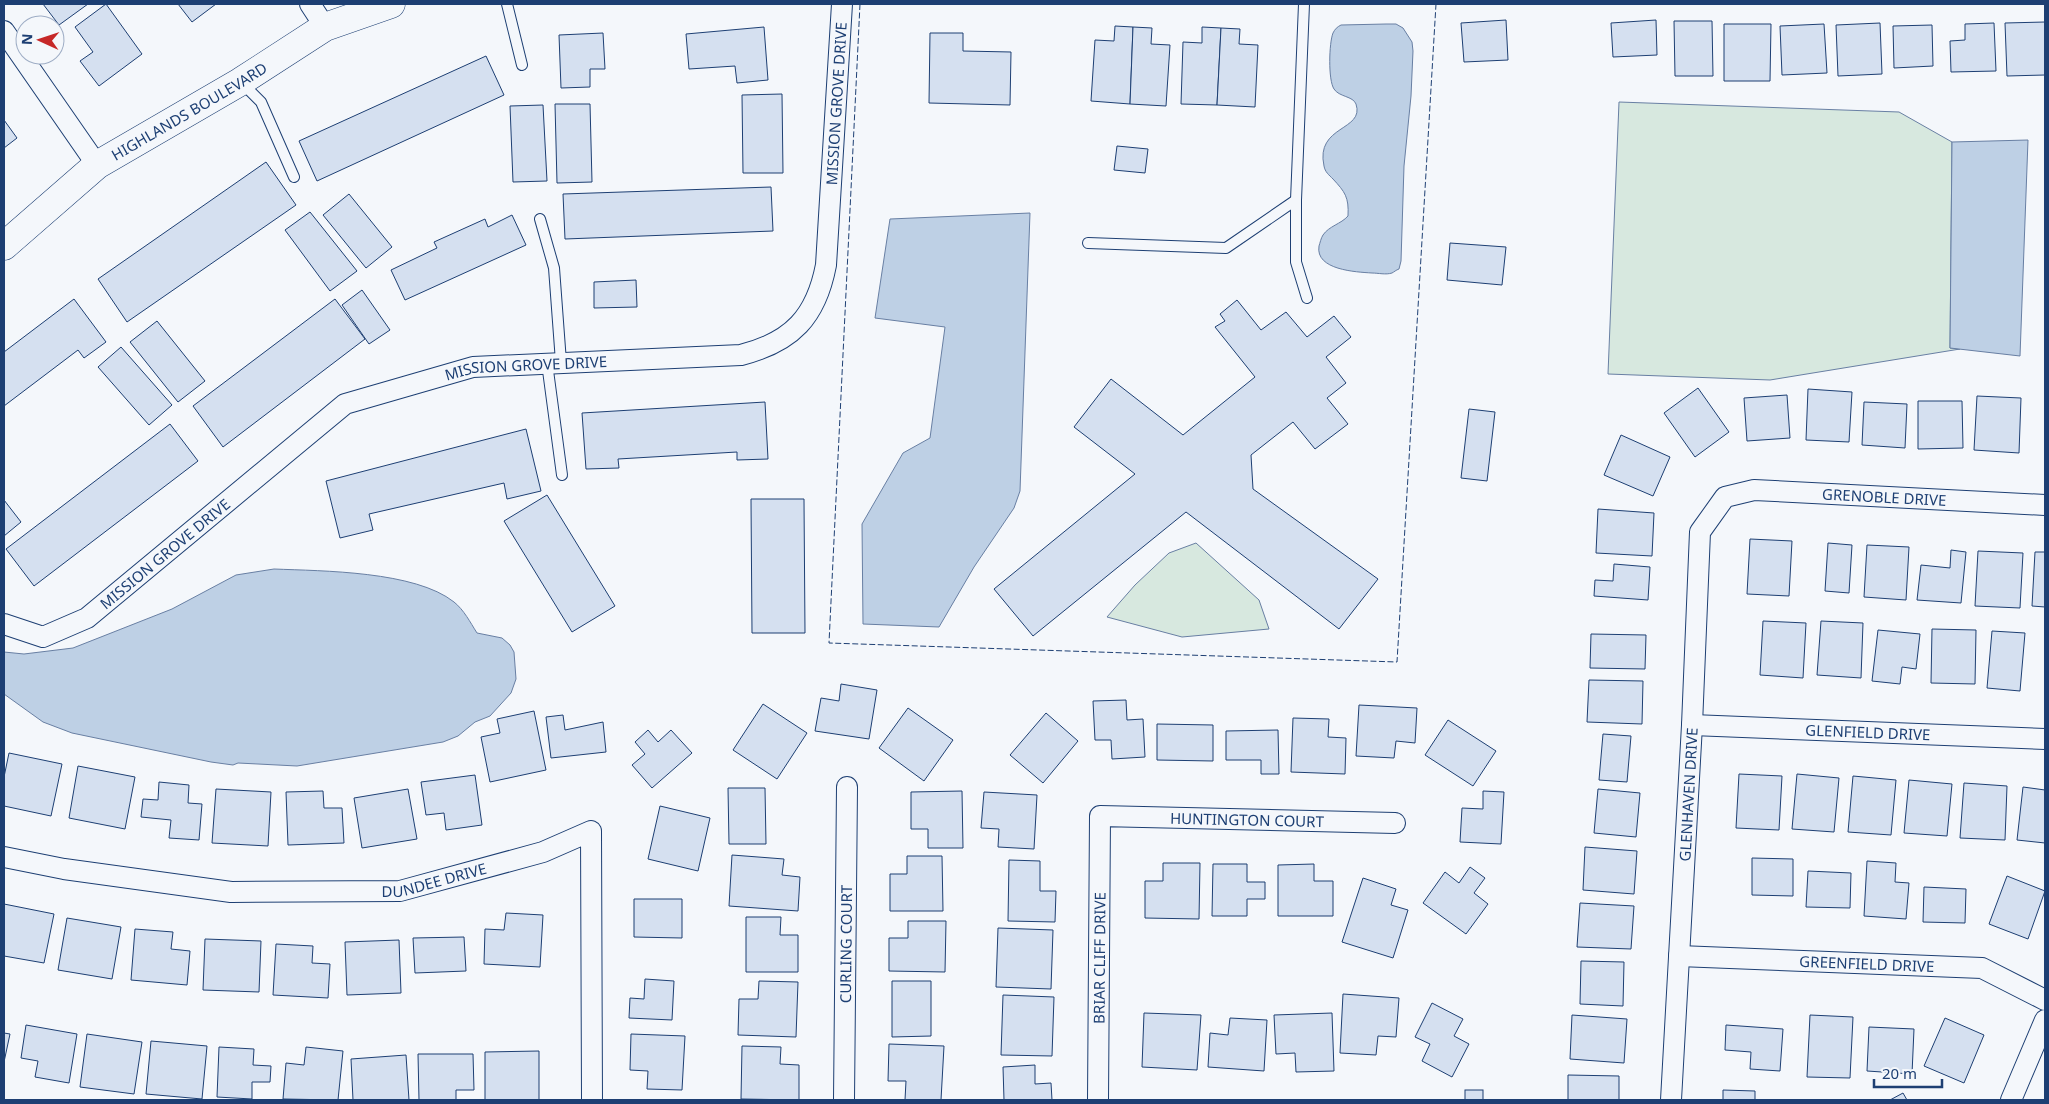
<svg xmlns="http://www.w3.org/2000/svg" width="2049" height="1104" viewBox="0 0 2049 1104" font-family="'Noto Sans',sans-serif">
<rect width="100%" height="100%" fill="#f4f7fb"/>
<g fill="#d7e8df" stroke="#687fa3">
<polygon points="1619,102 1899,112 1952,142 1950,348 1960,349 1770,380 1608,374"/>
<polygon points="1196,543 1259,600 1269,629 1182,637 1107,617 1135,585 1169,553"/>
</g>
<g fill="#bed0e5" stroke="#687fa3">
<path d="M1386,24h10l7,4 9,14 1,9 -2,45 -7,70 -3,95 -2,8c-3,1 -5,3 -7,4 -6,2 -14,0 -20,0 -16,-1 -57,-3 -53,-27 1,-3 2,-8 4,-11 6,-9 18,-11 25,-19 1,-19 -3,-24 -15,-37 -4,-4 -8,-7 -9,-13 -9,-41 41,-35 32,-62 -3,-8 -17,-7 -22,-15 -6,-9 -5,-46 -1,-56 2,-4 4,-6 8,-8z"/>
<polygon points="2028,140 2020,356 1950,348 1952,142"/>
<polygon points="1030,213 1020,491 1014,508 974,567 939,627 863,624 862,524 903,453 930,438 945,327 875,318 890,219"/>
<path d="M274,569c49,2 141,2 180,33 10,8 16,20 23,31l25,5 8,7 4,7 2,27 -5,14 -21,23 -15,6 -17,14 -15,6 -146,24 -59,-3 -5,2 -22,-3 -139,-29 -29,-11 -39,-28v-42l20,2 49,-6 99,-39 64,-34z"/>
</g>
<g fill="#d5e0f0" stroke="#1d3f73">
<polygon points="43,4 88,4 59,25"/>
<polygon points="106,4 142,54 99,86 80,61 93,52 75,27"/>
<polygon points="178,4 216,4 192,22"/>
<polygon points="1506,20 1508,60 1464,62 1461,23"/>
<polygon points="1656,20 1657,55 1613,57 1611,23"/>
<polygon points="1674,21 1712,21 1713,76 1675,76"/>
<polygon points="2045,22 2045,75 2007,76 2005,23"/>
<polygon points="1880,23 1882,74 1838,76 1836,25"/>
<polygon points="1994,23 1996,71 1951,72 1950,41 1965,40 1965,24"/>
<polygon points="1724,24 1771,24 1770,81 1724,81"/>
<polygon points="1824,24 1827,73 1782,75 1780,26"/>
<polygon points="1932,25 1933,66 1894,68 1893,26"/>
<polygon points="1115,26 1133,27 1130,104 1091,101 1095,40 1114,41"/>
<polygon points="764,27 768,80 737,83 735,66 689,69 686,34"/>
<polygon points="1133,27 1152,28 1151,44 1170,45 1166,106 1130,104"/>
<polygon points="1202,27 1221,28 1217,105 1181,104 1183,42 1202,43"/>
<polygon points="1221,28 1240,29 1239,44 1258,45 1255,107 1217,105"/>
<polygon points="603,33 605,69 590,69 590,87 561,88 559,35"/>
<polygon points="930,33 963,33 963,51 1011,52 1010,105 929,103"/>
<polygon points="486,56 504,95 317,181 299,141"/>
<polygon points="782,94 783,173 743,173 742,95"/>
<polygon points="555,104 590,104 592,182 557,183"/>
<polygon points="543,105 547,181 513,182 510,106"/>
<polygon points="4,120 17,138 4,148"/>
<polygon points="1117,146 1148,149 1145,173 1114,170"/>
<polygon points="266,162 296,205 127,322 98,279"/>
<polygon points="771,187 773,231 565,239 563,194"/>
<polygon points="349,194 392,247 366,268 323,215"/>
<polygon points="310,212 357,271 330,291 285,230"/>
<polygon points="512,215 526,245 405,300 391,270 437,248 434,242 485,219 488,227"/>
<polygon points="1450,243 1506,247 1502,285 1447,280"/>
<polygon points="636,280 637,307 594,308 594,282"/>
<polygon points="362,290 390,330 369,344 342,305"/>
<polygon points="74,299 106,342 84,358 78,350 4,406 4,352"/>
<polygon points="335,299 365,339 223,447 193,406"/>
<polygon points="1237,300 1261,330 1286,312 1307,337 1334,316 1351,337 1326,357 1346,383 1327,398 1348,424 1315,449 1293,422 1251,455 1253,489 1378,579 1339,629 1186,512 1033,636 994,589 1135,474 1074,427 1111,379 1183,435 1255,377 1215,327 1225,321 1220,314"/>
<polygon points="157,321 205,381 178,402 130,342"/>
<polygon points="121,347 172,405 149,425 98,367"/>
<polygon points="1698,388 1729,432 1695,457 1664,413"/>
<polygon points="1808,389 1852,392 1849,442 1806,440"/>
<polygon points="1787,395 1790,438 1747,441 1744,398"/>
<polygon points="1977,396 2021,398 2019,453 1974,450"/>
<polygon points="1918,401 1962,401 1963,448 1918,449"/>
<polygon points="765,402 768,459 737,460 737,452 618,459 619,468 586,469 582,413"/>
<polygon points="1864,402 1907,404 1905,448 1862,445"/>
<polygon points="1469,409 1495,412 1487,481 1461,478"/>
<polygon points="170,424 198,461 34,586 6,549"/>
<polygon points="526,429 541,491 507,499 504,483 369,514 373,530 340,538 326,481"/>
<polygon points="1621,435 1670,457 1653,496 1604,475"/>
<polygon points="547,495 615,606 572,632 504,521"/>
<polygon points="751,499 804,499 805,633 752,633"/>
<polygon points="4,500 21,522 4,536"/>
<polygon points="1598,509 1654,513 1652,556 1596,553"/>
<polygon points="1750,539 1792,541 1789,596 1747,594"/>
<polygon points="1828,543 1852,545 1849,593 1825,591"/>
<polygon points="1867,545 1909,547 1906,600 1864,597"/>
<polygon points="1951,550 1966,552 1961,603 1917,600 1921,565 1950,568"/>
<polygon points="1978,551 2023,553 2020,608 1975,606"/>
<polygon points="2035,552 2045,552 2045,607 2032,606"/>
<polygon points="1614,564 1650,567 1648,600 1594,596 1595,580 1613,581"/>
<polygon points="1763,621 1806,623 1803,678 1760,675"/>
<polygon points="1821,621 1863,623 1861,678 1817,675"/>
<polygon points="1932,629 1976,630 1975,684 1931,683"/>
<polygon points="1878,630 1920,634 1916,669 1902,667 1900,684 1872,681"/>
<polygon points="1992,631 2025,633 2020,691 1987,688"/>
<polygon points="1591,634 1646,635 1645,669 1590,668"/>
<polygon points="1589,680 1643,681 1642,724 1587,722"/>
<polygon points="841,684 877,690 869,739 815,731 821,698 839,701"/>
<polygon points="1126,700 1127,720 1143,719 1145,757 1112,759 1111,740 1095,740 1093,701"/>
<polygon points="763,704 807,733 777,779 733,750"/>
<polygon points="1359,705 1417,708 1415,743 1396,741 1394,758 1356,756"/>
<polygon points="908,708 953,740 924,781 879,748"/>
<polygon points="534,711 546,770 490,782 481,737 500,733 497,719"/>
<polygon points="1046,713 1078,741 1043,783 1010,755"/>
<polygon points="563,715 565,730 603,722 606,752 551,758 546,717"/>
<polygon points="1293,718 1329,719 1328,737 1346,738 1345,774 1291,772"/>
<polygon points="1448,720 1496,751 1473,786 1425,755"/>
<polygon points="1157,724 1213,725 1213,761 1157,760"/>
<polygon points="648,730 658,742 671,730 692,753 652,788 632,765 645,754 635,742"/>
<polygon points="1278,730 1279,774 1261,774 1261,760 1226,760 1226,731"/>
<polygon points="1603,734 1631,736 1627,782 1599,780"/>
<polygon points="9,753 62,764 51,816 4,806 4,777"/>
<polygon points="78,766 135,777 125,829 69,818"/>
<polygon points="1739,774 1782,776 1779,830 1736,828"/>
<polygon points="1797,774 1839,778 1834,832 1792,829"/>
<polygon points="475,775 482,825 446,830 444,813 426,815 421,782"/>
<polygon points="1853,776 1896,780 1891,835 1848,832"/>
<polygon points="1909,780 1952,784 1947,836 1904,833"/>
<polygon points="159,782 189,785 188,803 202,804 199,840 169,838 171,820 141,817 143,799 158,800"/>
<polygon points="1964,783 2007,786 2005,840 1960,838"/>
<polygon points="2023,787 2045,790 2045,843 2017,840"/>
<polygon points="728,788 765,788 766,844 729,844"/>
<polygon points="216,789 271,792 268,846 212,843"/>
<polygon points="408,789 417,839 362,848 354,798"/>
<polygon points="1598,789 1640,793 1636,837 1594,833"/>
<polygon points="323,791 324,808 342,808 344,843 288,845 286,792"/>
<polygon points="962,791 963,848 928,848 928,829 911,829 911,792"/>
<polygon points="1483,791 1504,792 1501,844 1460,842 1462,808 1483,809"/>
<polygon points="984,792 1037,795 1034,849 998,847 999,829 981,828"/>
<polygon points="660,806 710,818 698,871 648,859"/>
<polygon points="1585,847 1637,851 1634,894 1583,890"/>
<polygon points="732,855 784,859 782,875 800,877 798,911 729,906"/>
<polygon points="907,856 942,856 943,911 890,911 890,874 907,874"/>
<polygon points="1752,858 1793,859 1793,896 1752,895"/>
<polygon points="1009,860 1040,861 1040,891 1056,891 1055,922 1008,921"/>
<polygon points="1867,861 1896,863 1895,882 1909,883 1906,919 1864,916"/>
<polygon points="1163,863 1200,863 1199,919 1145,918 1145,881 1163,881"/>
<polygon points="1213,864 1247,864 1247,882 1265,882 1265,899 1247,899 1247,916 1212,916"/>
<polygon points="1314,864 1314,881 1333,881 1333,916 1278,916 1278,865"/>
<polygon points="1470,867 1485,878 1474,893 1488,904 1466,934 1423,903 1445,872 1459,883"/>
<polygon points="1808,871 1851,873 1850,908 1806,907"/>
<polygon points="2007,876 2045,891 2028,939 1989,924"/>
<polygon points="1363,878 1396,889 1391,905 1408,910 1393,958 1342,942"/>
<polygon points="1924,887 1966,889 1965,923 1923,922"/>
<polygon points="634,899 682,899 682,938 634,937"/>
<polygon points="1580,903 1634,906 1631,949 1577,947"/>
<polygon points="4,904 54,914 44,963 4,956"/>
<polygon points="506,913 543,915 540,967 484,964 485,929 504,930"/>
<polygon points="746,917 781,917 780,935 798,935 798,972 746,972"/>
<polygon points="67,918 121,927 112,979 58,970"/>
<polygon points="908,921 946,921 945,972 889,971 889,938 908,938"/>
<polygon points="998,928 1053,930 1051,989 996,987"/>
<polygon points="135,929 173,932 171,949 190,951 187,985 131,980"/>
<polygon points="464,937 466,971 415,973 413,938"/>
<polygon points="205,939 261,941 259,992 203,990"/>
<polygon points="399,940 401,993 347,995 345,942"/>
<polygon points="276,944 313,946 312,963 330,964 328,998 273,995"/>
<polygon points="1581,961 1624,962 1623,1006 1580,1004"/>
<polygon points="645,979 674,981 672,1020 629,1018 630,998 644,999"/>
<polygon points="759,981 798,982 796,1037 738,1035 739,999 758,999"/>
<polygon points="892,981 931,981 931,1036 892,1037"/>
<polygon points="1343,994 1399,998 1396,1037 1378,1036 1376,1055 1340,1053"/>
<polygon points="1003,995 1054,997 1052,1056 1001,1055"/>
<polygon points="1432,1003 1463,1019 1454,1036 1469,1044 1452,1077 1422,1061 1430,1044 1415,1037"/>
<polygon points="1144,1013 1201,1015 1197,1070 1142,1067"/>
<polygon points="1332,1013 1334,1071 1296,1072 1295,1053 1276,1054 1274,1015"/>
<polygon points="1572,1015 1627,1019 1624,1063 1570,1059"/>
<polygon points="1810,1015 1853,1017 1850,1078 1807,1077"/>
<polygon points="1230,1018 1267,1020 1264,1071 1208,1067 1210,1033 1228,1035"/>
<polygon points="1945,1018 1984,1035 1964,1083 1924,1066"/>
<polygon points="26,1025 77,1034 69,1083 35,1077 38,1061 21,1058"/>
<polygon points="1726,1025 1783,1029 1780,1071 1750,1069 1751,1052 1725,1050"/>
<polygon points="1869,1027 1914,1029 1912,1074 1867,1071"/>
<polygon points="4,1033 10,1034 4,1062"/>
<polygon points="87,1034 142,1042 134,1094 80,1087"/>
<polygon points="631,1034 685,1036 682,1090 647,1089 648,1071 630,1070"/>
<polygon points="151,1041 207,1046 202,1099 146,1094"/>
<polygon points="889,1044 944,1046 941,1100 905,1100 906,1081 888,1081"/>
<polygon points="742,1046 781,1047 780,1064 799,1065 799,1100 741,1099"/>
<polygon points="219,1047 254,1049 253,1065 271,1066 270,1082 252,1082 252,1099 217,1097"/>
<polygon points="306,1047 343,1051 338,1100 283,1099 286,1063 304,1065"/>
<polygon points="539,1051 539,1100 485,1100 485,1052"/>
<polygon points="418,1054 473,1054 474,1090 456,1090 456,1100 419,1100"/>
<polygon points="406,1055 409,1100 353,1100 351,1059"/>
<polygon points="1035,1065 1035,1084 1051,1083 1052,1100 1004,1100 1003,1067"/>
<polygon points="1568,1075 1619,1076 1619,1100 1568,1100"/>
<rect x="1465" y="1090" width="18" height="10"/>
<polygon points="1723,1090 1755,1091 1755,1100 1723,1100"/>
<polygon points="1903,1093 1907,1100 1890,1100"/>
</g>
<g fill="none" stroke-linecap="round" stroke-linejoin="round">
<g stroke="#1d3f73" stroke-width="12">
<g id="lane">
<polyline points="507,4 522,65"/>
<polyline points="1304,4 1296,200 1296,262 1307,298"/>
<polyline points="242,83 261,102 294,177"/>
<polyline points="540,219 554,268 561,362"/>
<polyline points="1088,243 1226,248 1296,200"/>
<polyline points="547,363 562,475"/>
</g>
</g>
<g stroke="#1d3f73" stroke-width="22">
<g id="street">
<polyline points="310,4 325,27"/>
<polyline points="4,31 97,165"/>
<path id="s1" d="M4,624l39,13 44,-19 258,-214 128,-37 268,-12c51,-13 75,-38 85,-90l16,-261"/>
<path id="s2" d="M1692,725l353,14"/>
<path id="s3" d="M4,857l60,12 167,23 169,-1 143,-39 48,-21 1,269"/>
<path id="s4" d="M1679,956l303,12 63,32"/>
<path id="s5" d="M844,1100l3,-313"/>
<path id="s6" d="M1098,1100l2,-284 295,7"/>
<path id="s7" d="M1671,1100l21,-375 8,-193 25,-35 29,-7 291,15"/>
<polyline points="2011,1100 2045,1020"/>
</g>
</g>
<g stroke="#1d3f73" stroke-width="29">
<g id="secondary">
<path id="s8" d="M4,246l93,-81 143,-83 85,-55 66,-23"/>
</g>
</g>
<use href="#lane" stroke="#f4f7fb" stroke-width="10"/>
<use href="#street" stroke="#f4f7fb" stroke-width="20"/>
<use href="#secondary" stroke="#f4f7fb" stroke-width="28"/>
<polyline stroke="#1d3f73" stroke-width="1" stroke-dasharray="6 2.5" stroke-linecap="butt" points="860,4 829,643 1397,662 1436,4"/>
</g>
<g text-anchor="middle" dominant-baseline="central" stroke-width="4" stroke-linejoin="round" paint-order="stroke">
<g font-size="15" fill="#1d3f73" stroke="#f4f7fb">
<text stroke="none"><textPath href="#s1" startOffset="1120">MISSION GROVE DRIVE</textPath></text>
<text stroke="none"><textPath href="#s8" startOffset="230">HIGHLANDS BOULEVARD</textPath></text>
<text stroke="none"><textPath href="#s1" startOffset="610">MISSION GROVE DRIVE</textPath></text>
<text stroke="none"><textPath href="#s7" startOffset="772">GRENOBLE DRIVE</textPath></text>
<text stroke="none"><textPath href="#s1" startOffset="190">MISSION GROVE DRIVE</textPath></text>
<text stroke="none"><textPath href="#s2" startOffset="176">GLENFIELD DRIVE</textPath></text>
<text stroke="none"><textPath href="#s7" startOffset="306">GLENHAVEN DRIVE</textPath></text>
<text stroke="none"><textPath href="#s6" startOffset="431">HUNTINGTON COURT</textPath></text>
<text stroke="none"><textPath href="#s3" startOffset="434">DUNDEE DRIVE</textPath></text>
<text stroke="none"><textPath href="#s5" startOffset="156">CURLING COURT</textPath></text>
<text stroke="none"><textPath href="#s6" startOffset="142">BRIAR CLIFF DRIVE</textPath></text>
<text stroke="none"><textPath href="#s4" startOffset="188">GREENFIELD DRIVE</textPath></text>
</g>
</g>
<rect width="2049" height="1104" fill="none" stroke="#1d3f73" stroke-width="10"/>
<g transform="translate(40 40) rotate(273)"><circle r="24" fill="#f4f7fb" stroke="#9eadc5"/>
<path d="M0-4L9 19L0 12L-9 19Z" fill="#c62828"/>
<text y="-8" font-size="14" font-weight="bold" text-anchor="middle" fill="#1d3f73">N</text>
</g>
<path d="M1874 1079v8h68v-8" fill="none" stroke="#1d3f73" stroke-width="2.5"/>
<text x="1882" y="1079" font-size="15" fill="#1d3f73" stroke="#f4f7fb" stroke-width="4" paint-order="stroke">20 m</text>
</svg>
